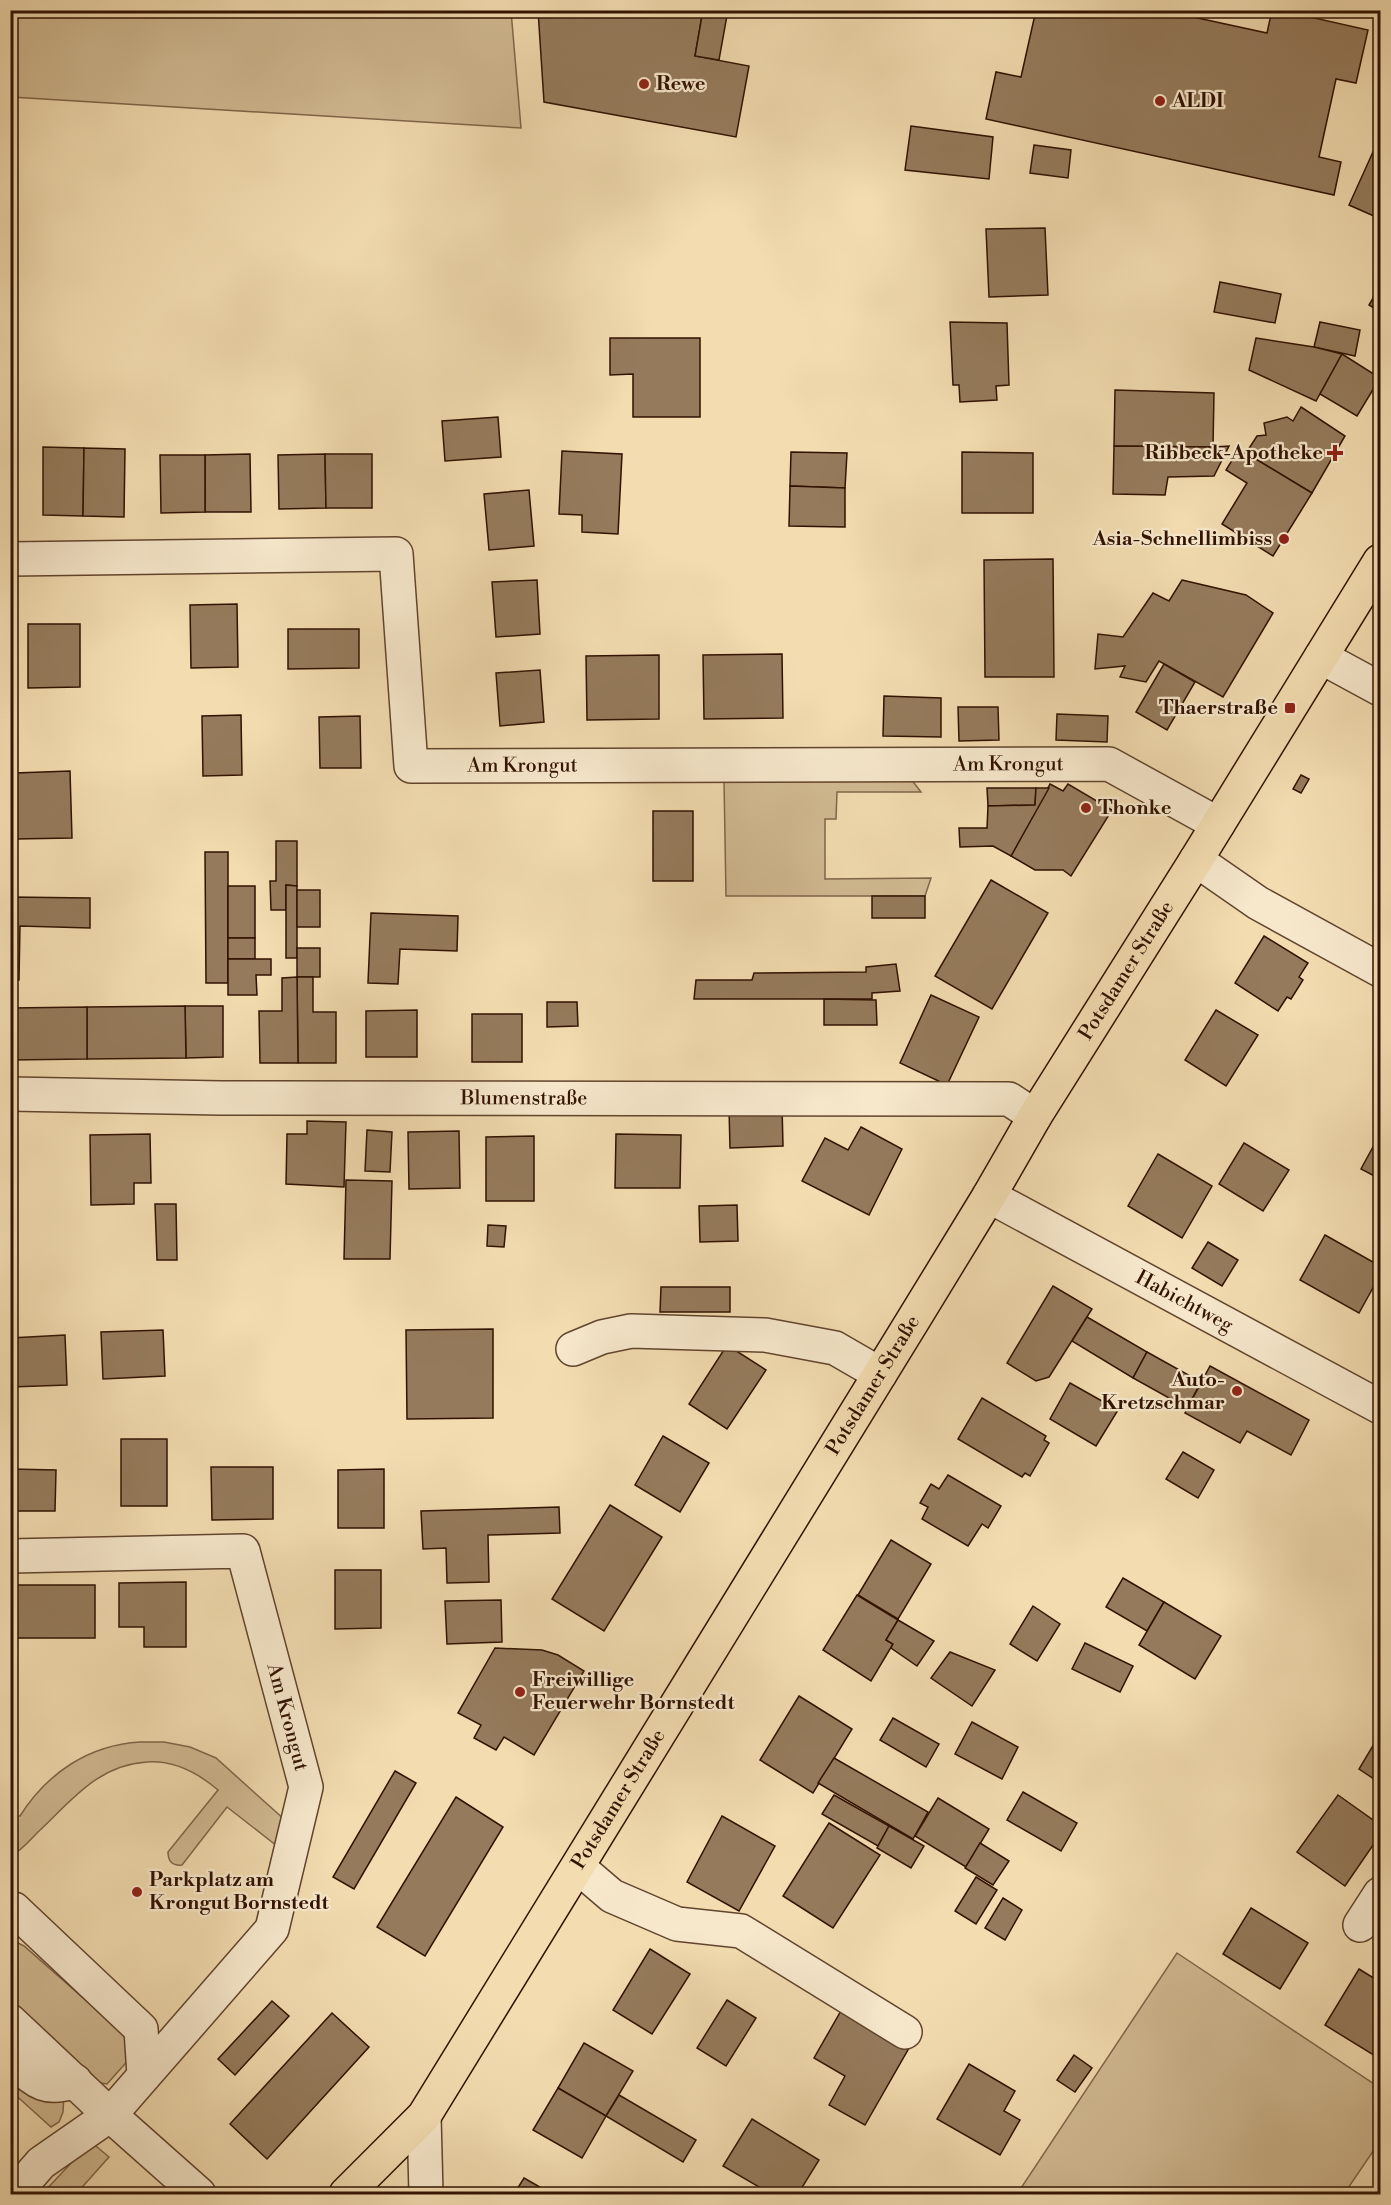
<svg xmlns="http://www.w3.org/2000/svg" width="1391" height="2205" viewBox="0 0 1391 2205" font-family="'Libre Bodoni',serif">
<rect width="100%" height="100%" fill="#f2dcb0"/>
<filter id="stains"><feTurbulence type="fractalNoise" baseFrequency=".00333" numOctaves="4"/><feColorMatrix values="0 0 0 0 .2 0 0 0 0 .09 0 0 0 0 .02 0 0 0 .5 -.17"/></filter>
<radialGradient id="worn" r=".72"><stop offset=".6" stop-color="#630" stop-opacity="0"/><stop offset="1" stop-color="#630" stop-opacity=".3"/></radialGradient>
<g fill="#d1ba92" stroke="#81664a" stroke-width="1.5">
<polygon points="10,11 511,11 521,128 11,97"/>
<polygon points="911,779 921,792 837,792 836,819 825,819 825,879 931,878 925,896 726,896 724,781"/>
<path d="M140,1742h24l26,5 26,11 69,62 -8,26 -50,-39 -45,58c-10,1 -14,-4 -14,-13l50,-62c-20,-17 -44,-30 -71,-28 -49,3 -75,38 -109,70 -8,8 -17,19 -27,24l-1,-40h10c27,-43 69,-71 120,-74z"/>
<polygon points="10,1939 24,1946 130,2039 133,2055 107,2084 95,2082 11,2005"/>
<polygon points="1177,1953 1380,2088 1380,2141 1344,2194 1017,2194"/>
<polygon points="11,2069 64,2094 63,2112 59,2122 51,2127 11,2091"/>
<polygon points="91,2142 109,2157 76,2194 42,2194"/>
</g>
<g fill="#957b5c" stroke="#311201" stroke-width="1.5">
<polygon points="538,10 703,10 695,56 749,66 736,137 544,102"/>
<polygon points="703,10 728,10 719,60 695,56"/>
<polygon points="1036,10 1161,10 1267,33 1272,10 1279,10 1368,30 1356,83 1336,79 1319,157 1341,162 1334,195 986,119 996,72 1021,77"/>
<polygon points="911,126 993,137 989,179 905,170"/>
<polygon points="1377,143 1380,145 1380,206 1376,217 1349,205"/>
<polygon points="1034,145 1071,150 1068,178 1030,173"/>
<polygon points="1045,228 1048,295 989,297 986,229"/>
<polygon points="1220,282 1281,294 1275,323 1214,312"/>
<polygon points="1380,286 1380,312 1369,305"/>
<polygon points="950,322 1007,323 1009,385 996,386 997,400 960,402 959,385 953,385"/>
<polygon points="1320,322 1360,330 1355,356 1314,347"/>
<polygon points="610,338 700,338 700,417 633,417 633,374 610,375"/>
<polygon points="1256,338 1314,347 1342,354 1316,401 1249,370"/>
<polygon points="1342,354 1380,378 1357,416 1320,394"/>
<polygon points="1115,390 1214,393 1213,447 1114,446"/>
<polygon points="1301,407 1345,436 1312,493 1246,453 1257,436 1266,435 1264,423 1287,417 1293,421"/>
<polygon points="498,417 501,457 445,461 442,421"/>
<polygon points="1114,446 1213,447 1229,446 1214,476 1168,477 1165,495 1113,494"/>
<polygon points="43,447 84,448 83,516 43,515"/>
<polygon points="84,448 125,449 124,517 83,516"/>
<polygon points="1239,449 1312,493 1273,556 1222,524 1247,483 1226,470"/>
<polygon points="562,451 622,454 618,534 582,532 582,515 559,514"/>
<polygon points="791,452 847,453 845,488 790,486"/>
<polygon points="962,452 1033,453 1033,513 962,513"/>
<polygon points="250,454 251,512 205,512 205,455"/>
<polygon points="325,454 326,508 279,509 278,455"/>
<polygon points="325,454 372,454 372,508 326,508"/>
<polygon points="160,455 205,455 205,512 161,513"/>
<polygon points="790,486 845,488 845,527 789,526"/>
<polygon points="529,490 534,546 489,550 484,494"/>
<polygon points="1053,559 1054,677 985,677 984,560"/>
<polygon points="537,580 540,634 496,637 492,582"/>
<polygon points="1182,580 1246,595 1273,613 1223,697 1159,661 1146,682 1120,677 1125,666 1095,669 1098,634 1123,637 1153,593 1169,601"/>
<polygon points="237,604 238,667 191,668 190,605"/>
<polygon points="28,624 80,624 80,687 28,688"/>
<polygon points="288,629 359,629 359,668 288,669"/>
<polygon points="782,654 783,718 704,719 703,655"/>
<polygon points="659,655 659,719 587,720 586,656"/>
<polygon points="1164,664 1195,682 1167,730 1136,712"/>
<polygon points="540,670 544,722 500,726 496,673"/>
<polygon points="884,696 941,698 941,737 883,736"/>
<polygon points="958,707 998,707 999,740 959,741"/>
<polygon points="1057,714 1108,716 1107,742 1056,740"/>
<polygon points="241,715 242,775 203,776 202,716"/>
<polygon points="360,716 361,768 320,768 319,717"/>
<polygon points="70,771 72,838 16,839 15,773"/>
<polygon points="1301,775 1309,779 1301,793 1293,789"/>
<polygon points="1050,784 1063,791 1068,784 1112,810 1071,876 1063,870 1035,870 1011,856"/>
<polygon points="987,788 1036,788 1035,805 988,806"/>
<polygon points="1036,788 1049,788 1011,856 993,846 960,847 959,828 987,828 988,806 1035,805"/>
<rect x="653" y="811" width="40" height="70"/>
<polygon points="276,841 297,841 297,886 286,885 286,910 271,910 270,881 276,881"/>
<polygon points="205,852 228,852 228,983 206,983"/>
<polygon points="991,880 1048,913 992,1009 935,976"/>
<polygon points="286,885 297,886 297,958 286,958"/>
<rect x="228" y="886" width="27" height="52"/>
<rect x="297" y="890" width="23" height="37"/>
<rect x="872" y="896" width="53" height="22"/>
<polygon points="10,897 90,898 90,928 20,926 19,980 10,980"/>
<polygon points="371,913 458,916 457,951 400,949 398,984 368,983"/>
<polygon points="1264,936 1308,963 1299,977 1303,980 1291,999 1287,997 1278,1011 1235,983"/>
<rect x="228" y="938" width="27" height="21"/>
<rect x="297" y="948" width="23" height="29"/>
<polygon points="228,959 271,959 271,975 256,975 257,995 228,995"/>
<polygon points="896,964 900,991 872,993 872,999 694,999 696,980 752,980 754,973 866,972 866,967"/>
<polygon points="297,977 313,977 313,1012 336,1012 336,1063 298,1063"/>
<polygon points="297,977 298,1063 260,1063 259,1011 282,1011 282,978"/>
<polygon points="931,995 979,1017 947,1085 900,1063"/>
<polygon points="824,999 876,1000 877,1025 824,1025"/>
<polygon points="547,1002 577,1002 578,1026 547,1027"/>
<polygon points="185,1006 223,1006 223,1057 186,1058"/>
<polygon points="185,1006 186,1058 87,1059 87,1007"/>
<polygon points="87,1007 87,1059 10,1060 10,1008"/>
<polygon points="417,1010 417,1057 366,1057 366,1011"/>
<polygon points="1216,1010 1258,1035 1226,1086 1185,1060"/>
<rect x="472" y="1014" width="50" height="48"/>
<polygon points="782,1106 783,1146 730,1148 729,1108"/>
<polygon points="307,1121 346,1122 344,1187 286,1184 287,1134 307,1134"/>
<polygon points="861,1127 902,1149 869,1215 802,1181 825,1138 848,1150"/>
<polygon points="367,1130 392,1132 390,1172 365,1171"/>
<polygon points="459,1131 460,1188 409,1189 408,1132"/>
<polygon points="150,1134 151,1183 134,1183 134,1204 91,1205 90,1135"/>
<polygon points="616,1134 681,1135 680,1188 615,1188"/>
<polygon points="1380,1134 1380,1179 1361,1169"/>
<polygon points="534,1136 534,1201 486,1201 486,1137"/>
<polygon points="1244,1143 1289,1170 1263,1211 1219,1184"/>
<polygon points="1158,1154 1212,1186 1182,1238 1128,1206"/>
<polygon points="346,1180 392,1181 390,1259 344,1259"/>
<polygon points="155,1204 176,1204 177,1260 157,1260"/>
<polygon points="737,1205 738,1241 700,1242 699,1206"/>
<polygon points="488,1225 506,1226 504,1247 487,1246"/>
<polygon points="1325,1235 1380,1266 1380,1275 1359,1313 1300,1280"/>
<polygon points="1208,1242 1238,1260 1222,1286 1192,1268"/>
<polygon points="1053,1286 1092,1309 1049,1377 1036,1381 1007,1363"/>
<polygon points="661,1287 730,1287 730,1312 660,1312"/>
<polygon points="1087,1317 1147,1352 1133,1378 1072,1341"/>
<polygon points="493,1329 493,1418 407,1419 406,1330"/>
<polygon points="163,1330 165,1376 103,1379 101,1332"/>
<polygon points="65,1335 67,1385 11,1387 10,1338"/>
<polygon points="727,1345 766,1370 727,1429 689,1404"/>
<polygon points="1147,1352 1201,1382 1187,1408 1133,1378"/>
<polygon points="1210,1366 1309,1420 1291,1455 1247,1431 1240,1443 1185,1413"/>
<polygon points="1070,1383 1118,1410 1096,1446 1050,1419"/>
<polygon points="982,1398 1046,1436 1044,1440 1049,1443 1030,1476 1025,1473 1022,1477 958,1439"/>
<polygon points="663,1436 709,1463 680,1512 635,1485"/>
<rect x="121" y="1439" width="46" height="67"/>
<polygon points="1183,1452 1214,1470 1198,1498 1166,1479"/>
<polygon points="211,1467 273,1467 273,1519 212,1520"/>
<polygon points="10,1469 56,1470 55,1511 10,1511"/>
<polygon points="384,1469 384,1528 338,1528 338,1470"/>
<polygon points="948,1475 1001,1506 988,1528 982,1524 968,1546 922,1519 928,1507 920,1503 931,1484 939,1489"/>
<polygon points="610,1505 662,1537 604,1631 552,1599"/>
<polygon points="559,1507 560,1533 488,1535 489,1582 447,1583 446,1548 423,1549 421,1511"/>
<polygon points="891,1540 931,1564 898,1619 858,1595"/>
<polygon points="335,1570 381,1570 381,1628 335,1629"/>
<polygon points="1123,1578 1164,1602 1147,1631 1106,1607"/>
<polygon points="186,1582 186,1647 144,1647 144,1627 119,1627 119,1583"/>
<rect x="10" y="1585" width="85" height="53"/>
<polygon points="857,1595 898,1620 886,1640 893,1644 871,1681 823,1650"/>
<polygon points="501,1600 502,1642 447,1644 445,1601"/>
<polygon points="1164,1602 1221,1636 1195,1679 1139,1645"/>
<polygon points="1033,1606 1060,1624 1037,1661 1010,1644"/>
<polygon points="898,1620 934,1641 917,1666 891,1648 893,1644 886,1640"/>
<polygon points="1085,1643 1133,1666 1120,1692 1072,1669"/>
<polygon points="495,1648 542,1650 558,1655 584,1671 534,1755 504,1737 496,1750 474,1738 481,1725 458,1713"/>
<polygon points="950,1652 995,1670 972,1706 931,1678"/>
<polygon points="799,1696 852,1729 813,1793 760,1760"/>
<polygon points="893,1718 939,1744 926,1767 880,1740"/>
<polygon points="972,1722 1018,1747 1002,1779 955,1754"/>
<polygon points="1380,1734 1380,1783 1359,1769"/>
<polygon points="834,1758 928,1812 913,1839 818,1783"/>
<polygon points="395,1771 416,1783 354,1889 333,1877"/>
<polygon points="1023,1792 1077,1823 1061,1851 1007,1820"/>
<polygon points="834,1795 889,1826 878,1846 822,1814"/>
<polygon points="1338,1795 1380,1825 1380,1835 1345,1886 1297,1852"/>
<polygon points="456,1797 503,1827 425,1956 377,1927"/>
<polygon points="938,1798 989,1829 966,1867 915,1836"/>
<polygon points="722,1816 775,1846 739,1911 687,1882"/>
<polygon points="829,1823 880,1855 833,1928 783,1896"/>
<polygon points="889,1826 924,1846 911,1868 877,1848"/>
<polygon points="980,1843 1009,1861 993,1885 965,1868"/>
<polygon points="976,1877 997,1890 976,1924 955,1911"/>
<polygon points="1003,1898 1022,1910 1005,1940 985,1928"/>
<polygon points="1251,1908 1308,1943 1280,1989 1223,1954"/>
<polygon points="650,1949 690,1974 652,2034 613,2010"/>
<polygon points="1359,1969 1380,1982 1380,2059 1325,2025"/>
<polygon points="727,2000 756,2018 726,2066 697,2048"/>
<polygon points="272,2001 289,2016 235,2075 218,2059"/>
<polygon points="842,2009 909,2048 865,2125 829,2105 845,2076 814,2058"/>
<polygon points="332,2013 369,2047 267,2159 230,2124"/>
<polygon points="584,2043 633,2071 606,2116 558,2088"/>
<polygon points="1074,2055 1092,2068 1075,2092 1057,2080"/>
<polygon points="969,2064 1015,2091 1004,2111 1020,2120 1000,2155 937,2119"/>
<polygon points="558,2088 606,2116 582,2158 533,2130"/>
<polygon points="619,2095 696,2140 683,2162 606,2116"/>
<polygon points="752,2119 819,2160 798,2194 771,2194 723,2166"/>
<polygon points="524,2178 552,2194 514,2194"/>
</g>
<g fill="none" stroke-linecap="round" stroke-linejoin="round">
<g stroke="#61442d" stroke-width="36">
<g id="minor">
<path id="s1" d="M10,559l386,-5 15,212 698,-2 109,60"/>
<polyline points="1321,657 1380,689"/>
<polyline points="1196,860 1258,903 1380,970"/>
<path id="s2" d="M10,1094l211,4 788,1 26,17"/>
<path id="s3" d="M989,1196l391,211"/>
<polyline points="573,1349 602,1337 631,1331 765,1335 835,1348 880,1374"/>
<path id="s4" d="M10,1556l233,-5 63,236 -34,142 -162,186 -69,48 -27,31"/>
<polyline points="578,1867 612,1896 677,1924 741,1931 905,2032"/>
<polyline points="10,1909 14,1909 141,2029 144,2075"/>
<polyline points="1360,1925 1380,1894"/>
<polyline points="10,2021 110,2115 199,2194"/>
<path d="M10,2058c24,21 32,35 65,23"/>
<polyline points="424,2116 426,2194"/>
</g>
</g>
<g stroke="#311201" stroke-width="36">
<g id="major">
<path id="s5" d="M346,2194l78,-78 491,-799 74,-121 46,-80 161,-256 184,-299"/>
</g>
</g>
<use href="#minor" stroke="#f7e8cc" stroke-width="33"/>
<use href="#major" stroke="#f2dcb0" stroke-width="33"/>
</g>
<g fill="#8f2418" stroke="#f7e8cc" stroke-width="2">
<circle cx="644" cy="84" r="6"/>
<circle cx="1160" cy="101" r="6"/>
<path d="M1332 444h6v6h6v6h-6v6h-6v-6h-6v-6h6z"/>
<circle cx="1284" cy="539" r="6"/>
<rect x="1284" y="702" width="12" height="12" rx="3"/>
<circle cx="1086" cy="808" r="6"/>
<circle cx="1237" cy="1391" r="6"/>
<circle cx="520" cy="1692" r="6"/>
<circle cx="137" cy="1892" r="6"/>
</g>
<g text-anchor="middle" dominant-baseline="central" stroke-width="4.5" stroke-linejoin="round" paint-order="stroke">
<g font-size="20" font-weight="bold" fill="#311201" stroke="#f7e8cc" text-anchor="start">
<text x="656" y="84">Rewe</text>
<text x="1172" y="101">ALDI</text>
<text x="1323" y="453" text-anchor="end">Ribbeck-Apotheke</text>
<text x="1272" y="539" text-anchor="end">Asia-Schnellimbiss</text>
<text x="1278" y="708" text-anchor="end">Thaerstraße</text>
<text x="1098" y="808">Thonke</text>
<text x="1225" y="1380" text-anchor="end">Auto-<tspan x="1225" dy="23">Kretzschmar</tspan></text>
<text x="532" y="1680">Freiwillige<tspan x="532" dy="23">Feuerwehr Bornstedt</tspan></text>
<text x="149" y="1880">Parkplatz am<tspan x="149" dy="23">Krongut Bornstedt</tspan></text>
</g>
<g font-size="20" fill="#311201" stroke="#f7e8cc">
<text stroke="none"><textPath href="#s1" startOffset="1196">Am Krongut</textPath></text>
<text stroke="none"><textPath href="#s1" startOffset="710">Am Krongut</textPath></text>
<text stroke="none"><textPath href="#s5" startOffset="1454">Potsdamer Straße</textPath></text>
<text stroke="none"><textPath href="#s2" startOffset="514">Blumenstraße</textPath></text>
<text stroke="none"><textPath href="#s3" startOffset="222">Habichtweg</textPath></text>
<text stroke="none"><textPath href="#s5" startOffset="968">Potsdamer Straße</textPath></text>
<text stroke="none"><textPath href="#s4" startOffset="405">Am Krongut</textPath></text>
<text stroke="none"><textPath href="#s5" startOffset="482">Potsdamer Straße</textPath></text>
</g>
</g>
<rect width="1391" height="2205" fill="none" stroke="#f2dcb0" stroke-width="36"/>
<rect x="12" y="12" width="1367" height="2181" fill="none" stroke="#311201" stroke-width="3"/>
<rect x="18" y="18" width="1355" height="2169" fill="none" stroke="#311201" stroke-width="1.5"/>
<rect width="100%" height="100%" filter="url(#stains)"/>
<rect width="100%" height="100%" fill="url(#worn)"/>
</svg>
